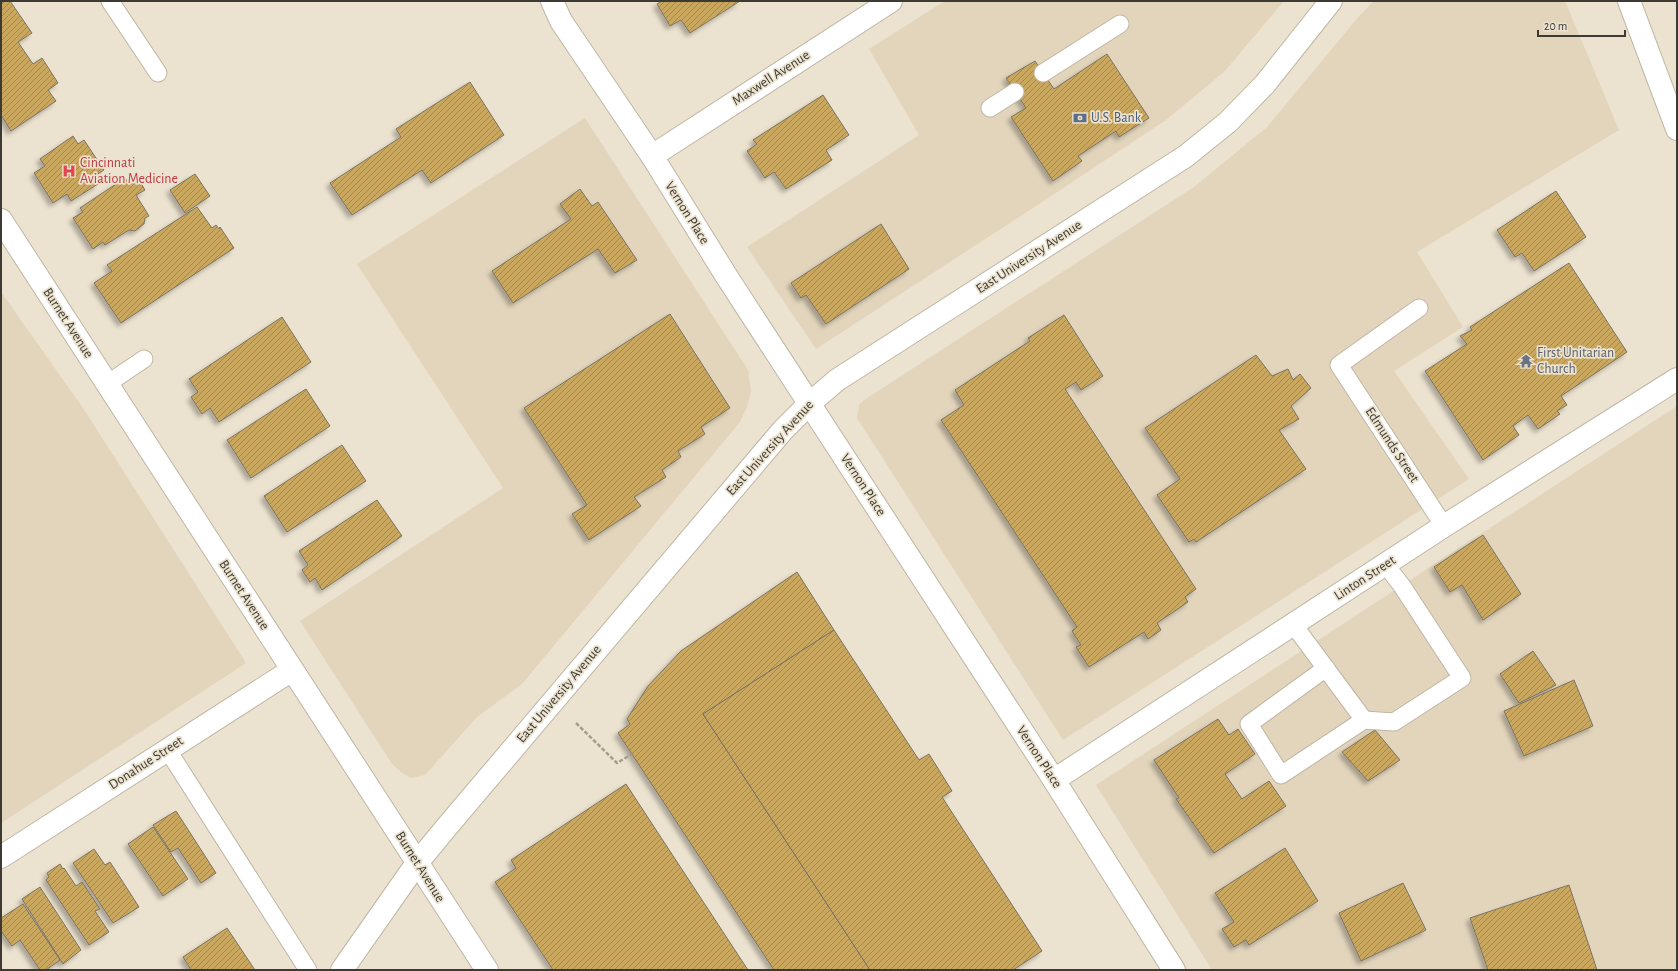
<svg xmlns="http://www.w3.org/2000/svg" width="1678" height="971" viewBox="0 0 1678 971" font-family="'Alegreya Sans',sans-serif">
<defs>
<pattern id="building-hatch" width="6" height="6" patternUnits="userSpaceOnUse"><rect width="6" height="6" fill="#caa75f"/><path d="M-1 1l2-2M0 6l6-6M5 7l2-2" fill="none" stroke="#a5894f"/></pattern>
<filter id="shadow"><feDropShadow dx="-3.5" dy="3.5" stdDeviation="2" flood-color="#0004"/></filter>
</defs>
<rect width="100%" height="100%" fill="#ebe2cf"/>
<g fill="#e2d5bc">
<polygon points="945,1 1284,1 1224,72 1166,120 1039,204 816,349 747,247 919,135 869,49"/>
<polygon points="1374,1 1565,1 1619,130 1417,252 1463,327 1394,371 1469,479 1063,740 857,418 859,405 864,400 1194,187 1267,127 1360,15"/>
<polygon points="585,118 748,370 751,391 747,407 740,422 522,684 477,717 425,775 411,778 401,772 392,764 300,621 503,488 357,264"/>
<polygon points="1,292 83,408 246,663 1,823"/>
<polygon points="1677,406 1677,970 1212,970 1096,785"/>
</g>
<g fill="url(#building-hatch)" stroke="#7c7463" filter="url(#shadow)">
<polygon points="5,1 10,1 32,33 18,42 33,64 42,58 58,83 48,90 56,101 11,131 1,115 1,4"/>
<polygon points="662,1 740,1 690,33 681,20 670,26 657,4"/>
<polygon points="1107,54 1149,118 1119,137 1116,131 1078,156 1082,161 1053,181 1011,117 1026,108 1006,78 1035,61 1054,89"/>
<polygon points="470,82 504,135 431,183 422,170 352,215 330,183 401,137 396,129"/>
<polygon points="823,95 849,135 826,150 832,160 786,189 774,172 765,178 747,151 757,144 753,140"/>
<polygon points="73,136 78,144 84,140 104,170 93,177 98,184 71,201 67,194 53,203 34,173 45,166 40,159"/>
<polygon points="195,174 210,196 185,213 170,190"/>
<polygon points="136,175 145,190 136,195 149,216 145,218 144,224 135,231 129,230 105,245 103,242 93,249 73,218 83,212 80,208 125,178 127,181"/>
<polygon points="580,189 592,206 598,202 637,260 615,273 598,249 513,303 492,271 571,219 560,204"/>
<polygon points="1556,191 1586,237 1534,271 1522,253 1515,257 1497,230"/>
<polygon points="197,207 212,228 216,225 219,229 220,227 234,248 121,323 94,283 112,271 107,265"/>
<polygon points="881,224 909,269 826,324 806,295 801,298 791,283"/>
<polygon points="1569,263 1627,352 1561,396 1567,405 1557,411 1560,414 1538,429 1528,415 1513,426 1519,435 1483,460 1425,371 1467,344 1460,336 1472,330 1470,327"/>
<polygon points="670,314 730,408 701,427 705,434 678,451 681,457 662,470 666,477 634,497 641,506 589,540 572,514 587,505 524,408"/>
<polygon points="1064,315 1103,376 1081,390 1076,382 1065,389 1196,589 1185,597 1188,602 1157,623 1161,630 1148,639 1144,632 1089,667 1076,647 1081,645 1072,631 1077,627 941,420 964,405 955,390 1030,341 1028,338"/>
<polygon points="282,317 311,362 219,422 210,408 202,414 191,397 198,392 189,379"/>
<polygon points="1256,355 1272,376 1288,369 1293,380 1300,374 1311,388 1291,406 1299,419 1279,430 1306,469 1196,542 1194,539 1189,542 1157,495 1180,479 1145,428"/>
<polygon points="306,389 330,426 251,478 227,440"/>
<polygon points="342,445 366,481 287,532 264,496"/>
<polygon points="377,500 402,536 322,590 315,578 310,582 302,570 308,565 299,551"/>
<polygon points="1483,535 1521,594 1483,620 1462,585 1450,592 1434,567"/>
<polygon points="797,572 834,630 703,714 870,970 774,970 618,733 630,724 627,719 648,686 681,651"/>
<polygon points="834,630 919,760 929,754 952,791 942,797 1042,951 1013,970 870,970 703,714"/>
<polygon points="1533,651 1556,685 1519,703 1500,674"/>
<polygon points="1574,680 1593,726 1524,756 1504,711"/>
<polygon points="1218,719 1229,735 1238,729 1255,754 1225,774 1242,799 1269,781 1286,806 1214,853 1176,799 1179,798 1154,760"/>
<polygon points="1375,730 1400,760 1368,781 1342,752"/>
<polygon points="626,784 660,836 748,970 553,970 495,882 516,868 511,860"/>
<polygon points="176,811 216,873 201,883 178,848 171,852 153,825"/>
<polygon points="153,827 188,879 163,896 128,844"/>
<polygon points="1285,848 1318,901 1249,945 1246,940 1234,947 1222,929 1234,922 1215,893"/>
<polygon points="94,849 105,865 110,862 139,907 113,923 73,863"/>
<polygon points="60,864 63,869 64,868 76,886 82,882 100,909 95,911 109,932 89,945 46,880 49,877 47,873"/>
<polygon points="1403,883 1426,930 1361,961 1339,913"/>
<polygon points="1569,885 1597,970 1488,970 1470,918"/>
<polygon points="40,887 81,950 63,964 22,899"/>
<polygon points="23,904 60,960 46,970 40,970 20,940 12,946 1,931 1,918"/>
<polygon points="227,928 255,970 191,970 183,957"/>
</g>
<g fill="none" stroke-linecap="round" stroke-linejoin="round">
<g stroke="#bfb6a4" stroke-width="19">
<g id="lane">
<polyline points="110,1 158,73"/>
<polyline points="1043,73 1120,24"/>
<polyline points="990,108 1015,92"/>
<polyline points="1419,308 1339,365 1444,526"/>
<polyline points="107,384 144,359"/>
<polyline points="1293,624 1364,720 1281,775 1249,724 1326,668"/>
<polyline points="1364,720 1394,722 1462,678 1402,586 1385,564"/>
<polyline points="167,749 308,970"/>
</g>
</g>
<g stroke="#bfb6a4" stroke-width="24">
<g id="street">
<polyline points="552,1 561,21 652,156 727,277 1054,780 1174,970"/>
<polyline points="652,156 891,1"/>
<polyline points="1054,780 1444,526 1677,379"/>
<polyline points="1,857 292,670"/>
</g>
</g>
<g stroke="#bfb6a4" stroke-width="24">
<g id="secondary">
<polyline points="1,220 487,970"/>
<polyline points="342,970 417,863 445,829 783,430 809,404 837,380 1186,156 1228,122 1265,84 1331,1"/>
</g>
</g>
<g stroke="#bfb6a4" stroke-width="24">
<polyline id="primary" points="1629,1 1677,129"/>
</g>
<polyline stroke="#a39d8f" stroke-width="2.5" stroke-dasharray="4 2" stroke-linecap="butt" points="576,723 617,763 632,754"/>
<use href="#lane" stroke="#fff" stroke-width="17"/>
<use href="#street" stroke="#fff" stroke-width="22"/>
<use href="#secondary" stroke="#fff" stroke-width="22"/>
<use href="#primary" stroke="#fff" stroke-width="22"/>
</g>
<defs>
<g id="bank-bare" transform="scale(1.08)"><path d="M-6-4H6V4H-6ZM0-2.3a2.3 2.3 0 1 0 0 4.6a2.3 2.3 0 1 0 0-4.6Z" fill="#5c6f8a" stroke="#ebe2cf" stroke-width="2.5" paint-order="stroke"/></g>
<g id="hospital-bare" transform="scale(1.08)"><path d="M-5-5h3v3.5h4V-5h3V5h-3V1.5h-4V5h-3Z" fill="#e0444e" stroke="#ebe2cf" stroke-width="2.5" paint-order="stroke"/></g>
<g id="temple-bare" transform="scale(1.08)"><path d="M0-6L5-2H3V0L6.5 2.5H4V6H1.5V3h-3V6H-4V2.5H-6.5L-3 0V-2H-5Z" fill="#6b7280" stroke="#ebe2cf" stroke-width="2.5" paint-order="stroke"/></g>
</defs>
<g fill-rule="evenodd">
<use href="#bank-bare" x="1080" y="118"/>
<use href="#hospital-bare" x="69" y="171"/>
<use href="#temple-bare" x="1526" y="361"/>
</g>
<g text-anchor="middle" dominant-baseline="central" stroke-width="3.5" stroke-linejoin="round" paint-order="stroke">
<g font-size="14" fill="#3d3a33" stroke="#ebe2cf">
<text transform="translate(771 78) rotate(-33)">Maxwell Avenue</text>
<text transform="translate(687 213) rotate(58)">Vernon Place</text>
<text transform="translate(1029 257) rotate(-33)">East University Avenue</text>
<text transform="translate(68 323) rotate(57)">Burnet Avenue</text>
<text transform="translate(1392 445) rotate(57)">Edmunds Street</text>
<text transform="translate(770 448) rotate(-48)">East University Avenue</text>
<text transform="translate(863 485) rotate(57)">Vernon Place</text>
<text transform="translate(1365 578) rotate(-33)">Linton Street</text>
<text transform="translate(244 595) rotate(57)">Burnet Avenue</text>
<text transform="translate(559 694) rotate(-50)">East University Avenue</text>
<text transform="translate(1039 757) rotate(57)">Vernon Place</text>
<text transform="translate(146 763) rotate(-33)">Donahue Street</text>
<text transform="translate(420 867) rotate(58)">Burnet Avenue</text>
</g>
<g font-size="14" fill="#4e5e75" stroke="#ebe2cf" text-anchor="start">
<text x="1091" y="118">U.S. Bank</text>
</g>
<g font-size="14" fill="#be3a42" stroke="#ebe2cf" text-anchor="start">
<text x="80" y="163">Cincinnati<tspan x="80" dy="16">Aviation Medicine</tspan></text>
</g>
<g font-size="14" fill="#5b616d" stroke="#ebe2cf" text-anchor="start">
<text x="1537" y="353">First Unitarian<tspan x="1537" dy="16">Church</tspan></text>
</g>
</g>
<rect width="1678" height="971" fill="none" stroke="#3d3a33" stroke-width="4"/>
<path d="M1538 30v6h87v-6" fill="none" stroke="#3d3a33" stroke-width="2"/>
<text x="1544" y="30" font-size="12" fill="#3d3a33" stroke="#ebe2cf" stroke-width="3" paint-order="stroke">20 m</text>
</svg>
